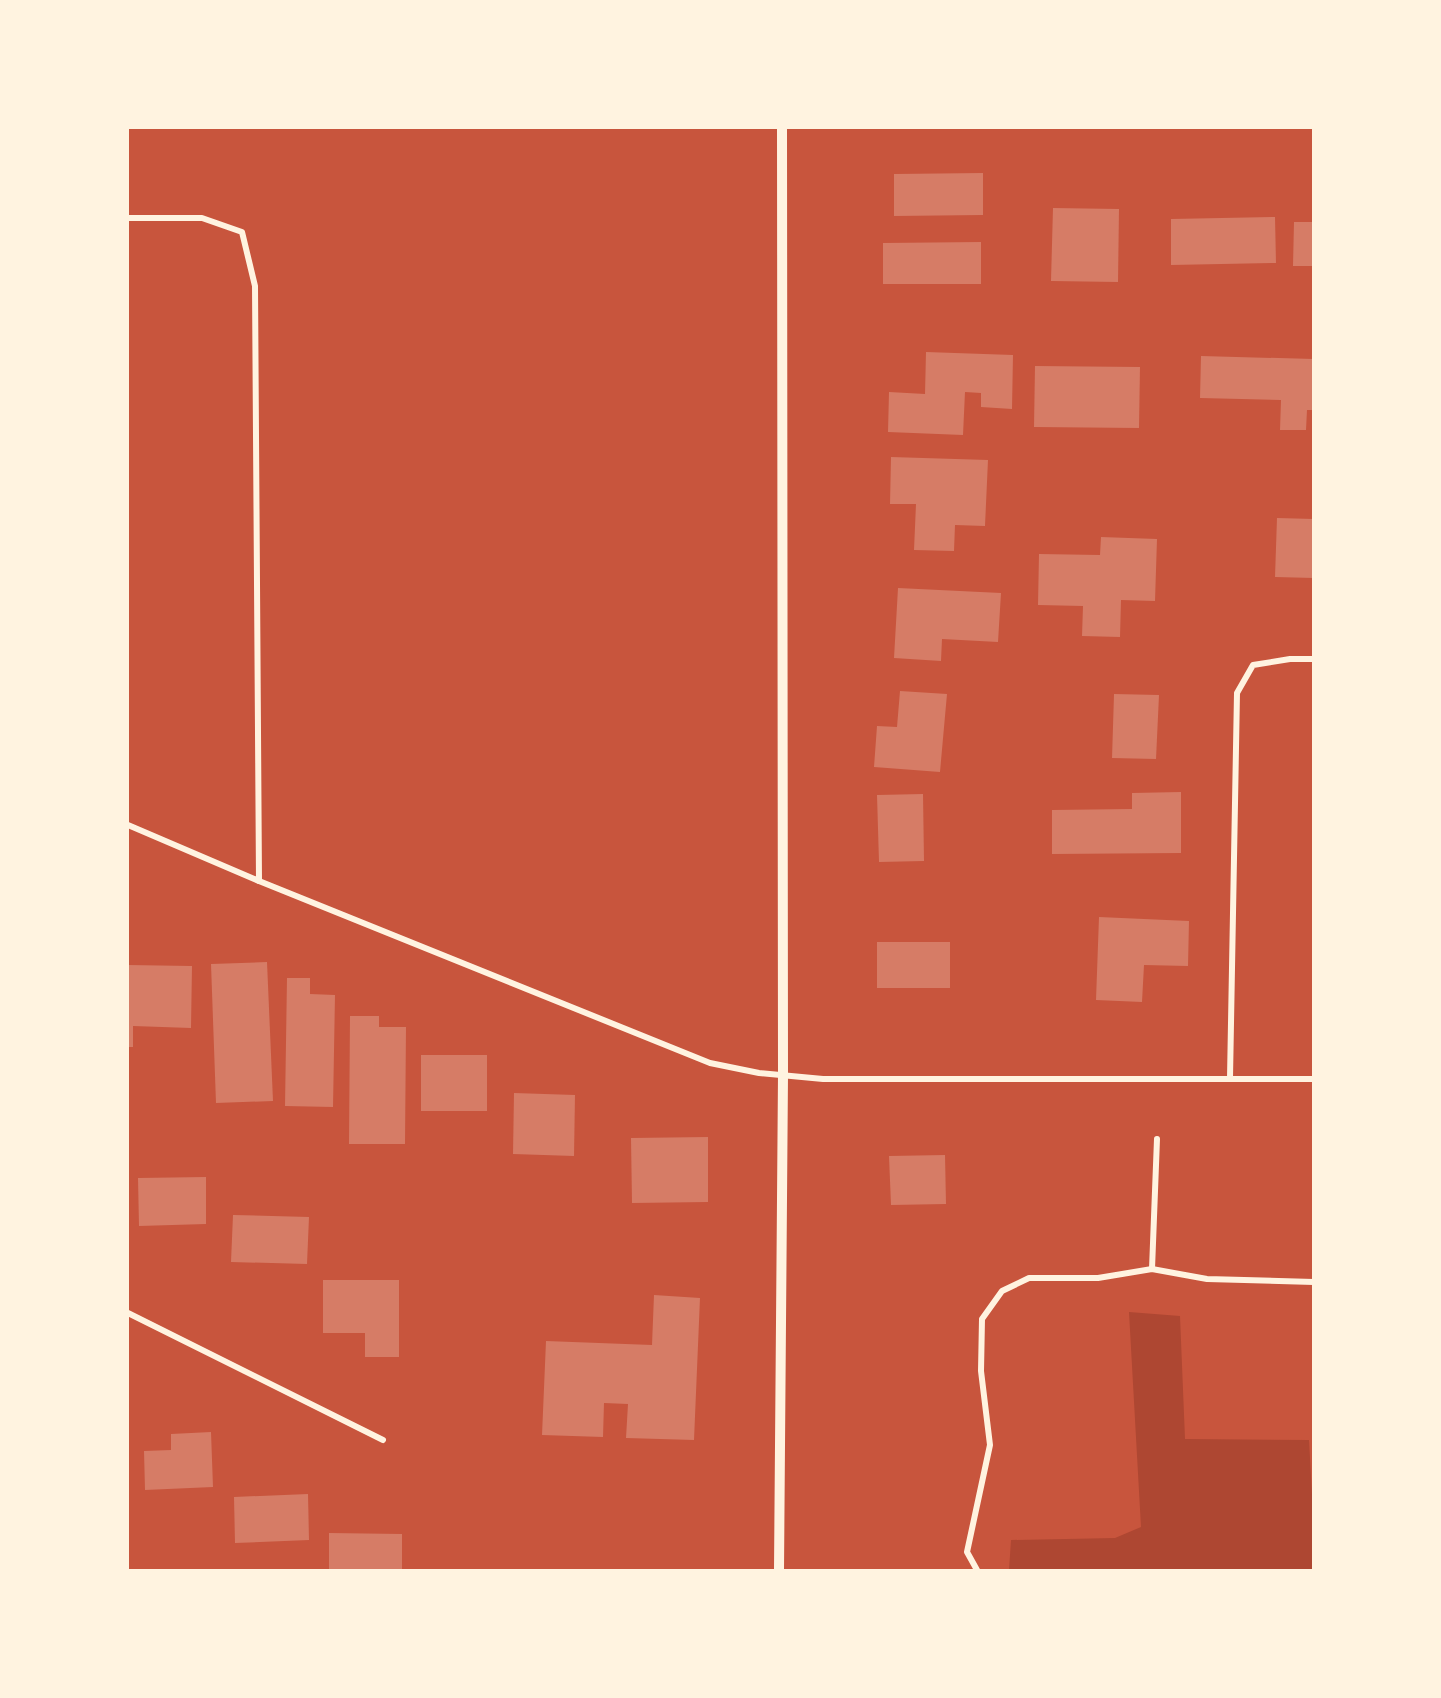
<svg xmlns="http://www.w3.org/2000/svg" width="1441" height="1698" viewBox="0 0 1441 1698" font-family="'Fira Sans Condensed',sans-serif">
<rect width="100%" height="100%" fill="#c8553d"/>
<polygon fill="#ae4732" points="1129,1312 1180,1316 1185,1439 1309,1440 1313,1513 1313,1570 1009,1570 1011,1540 1115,1538 1141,1527"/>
<g fill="#d67c66">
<polygon points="983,173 983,215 894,216 894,174"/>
<polygon points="1053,208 1119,209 1118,282 1051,281"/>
<polygon points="1275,217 1276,263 1171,265 1171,219"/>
<polygon points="1294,222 1314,222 1314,266 1293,266"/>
<polygon points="981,242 981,284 883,284 883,243"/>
<polygon points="926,352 1013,355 1012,409 981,407 981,393 965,392 963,435 888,432 889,392 925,394"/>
<polygon points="1201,356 1314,359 1314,410 1307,410 1306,430 1280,430 1281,400 1200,398"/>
<polygon points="1035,366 1140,367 1139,428 1034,427"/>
<polygon points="891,457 988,460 985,526 955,525 954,551 914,550 916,504 890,504"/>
<polygon points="1277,518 1314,519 1314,578 1275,577"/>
<polygon points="1101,537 1157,539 1155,601 1121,600 1120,637 1082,636 1083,606 1038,605 1039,554 1100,555"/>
<polygon points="898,588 1001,593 998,642 942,639 941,661 894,658"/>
<polygon points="900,691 947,694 940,772 874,767 877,726 897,727"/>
<polygon points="1114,694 1159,695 1156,759 1112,758"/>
<polygon points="1181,792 1181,853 1052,854 1052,810 1132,809 1132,793"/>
<polygon points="923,794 924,861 879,862 877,795"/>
<polygon points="1099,917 1189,921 1188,966 1144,965 1142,1002 1096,1000"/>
<rect x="877" y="942" width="73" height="46"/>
<polygon points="267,962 273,1101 216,1103 211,964"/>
<polygon points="128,965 192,966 191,1028 133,1026 133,1047 128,1047"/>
<polygon points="287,978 310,978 310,994 335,995 333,1107 285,1106"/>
<polygon points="350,1016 379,1016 379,1027 406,1027 405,1144 349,1144"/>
<rect x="421" y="1055" width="66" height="56"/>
<polygon points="514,1093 575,1095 574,1156 513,1154"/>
<polygon points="708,1137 708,1202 632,1203 631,1138"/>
<polygon points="945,1155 946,1204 891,1205 889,1156"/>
<polygon points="206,1177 206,1224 139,1226 138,1178"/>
<polygon points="233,1215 309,1217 307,1264 231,1262"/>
<polygon points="323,1280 399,1280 399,1357 365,1357 365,1333 323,1333"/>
<polygon points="654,1295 700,1298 694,1440 626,1438 628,1404 604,1403 603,1437 542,1435 546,1341 652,1345"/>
<polygon points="211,1432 213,1487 145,1490 144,1451 171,1450 171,1434"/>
<polygon points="308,1494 309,1540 235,1543 234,1497"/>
<polygon points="329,1533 402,1534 402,1570 329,1570"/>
</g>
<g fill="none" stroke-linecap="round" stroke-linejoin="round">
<g stroke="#fff3e0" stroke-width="6">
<polyline points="128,218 202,218 242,232 255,286 259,881"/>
<polyline points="128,825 259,881 710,1063 759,1073 823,1079 1314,1079"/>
<polyline points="1230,1078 1237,693 1253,665 1290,659 1314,659"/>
<polyline points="1152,1269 1157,1139"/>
<polyline points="128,1313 383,1440"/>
<polyline points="977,1570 967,1552 990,1445 981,1371 982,1319 1002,1291 1029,1278 1098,1278 1152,1269 1207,1279 1314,1282"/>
</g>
<polyline stroke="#fff3e0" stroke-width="10" points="779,1570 783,1075 782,128"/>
</g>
<rect width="1441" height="1698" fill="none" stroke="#fff3e0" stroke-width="258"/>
</svg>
